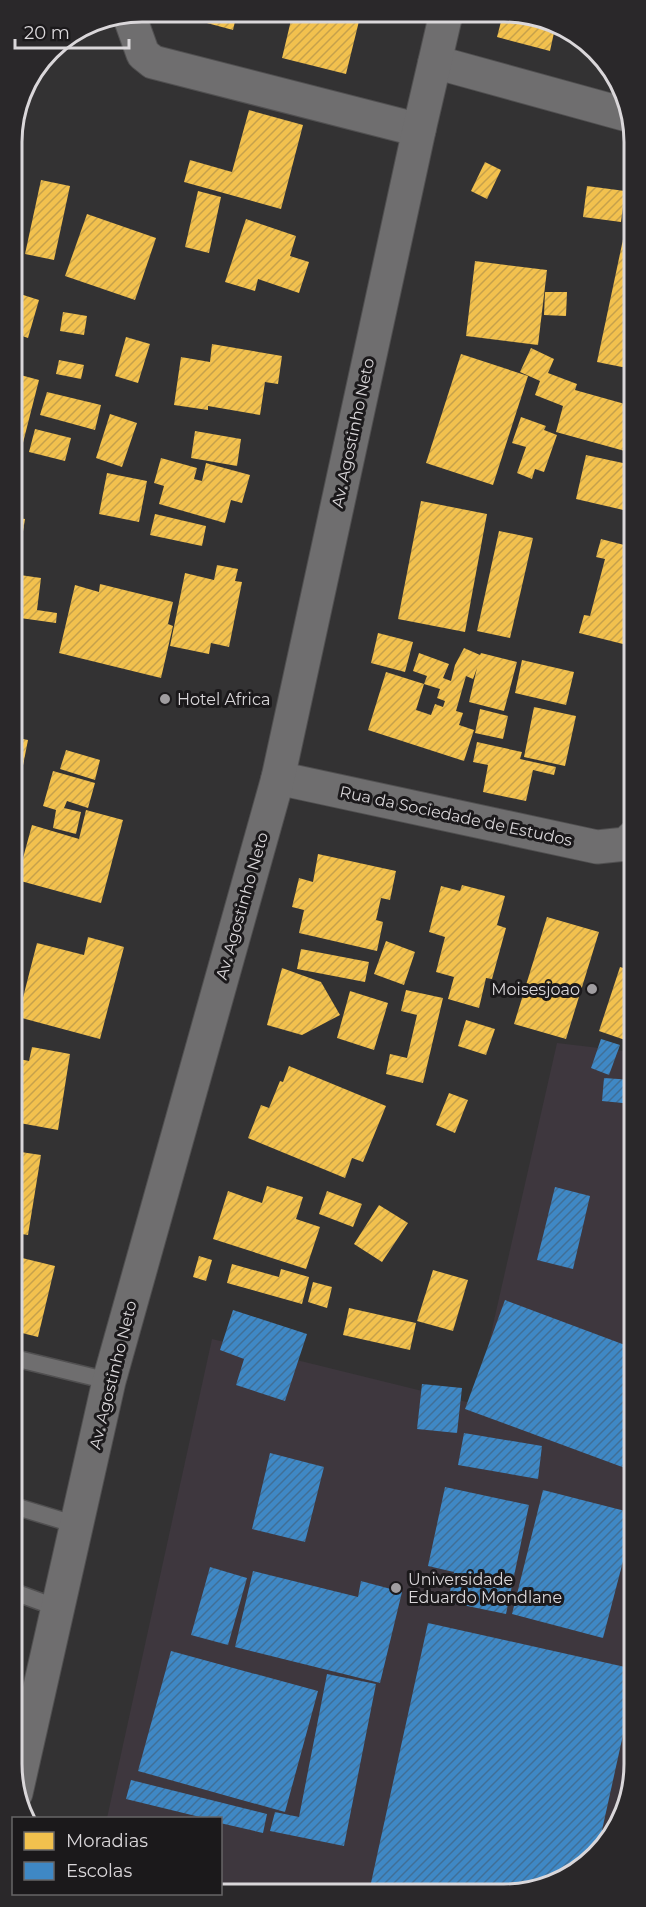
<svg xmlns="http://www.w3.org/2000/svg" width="646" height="1907" viewBox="0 0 646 1907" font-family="Montserrat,sans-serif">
<defs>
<pattern id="homes-hatch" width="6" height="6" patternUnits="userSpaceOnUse" patternTransform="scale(1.5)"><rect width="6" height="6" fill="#f2c14e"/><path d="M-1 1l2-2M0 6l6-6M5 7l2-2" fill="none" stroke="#c6a14b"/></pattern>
<pattern id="schools-hatch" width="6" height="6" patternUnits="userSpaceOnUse" patternTransform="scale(1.5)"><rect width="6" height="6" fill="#3f88c5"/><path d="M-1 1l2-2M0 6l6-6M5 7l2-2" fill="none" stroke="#406f97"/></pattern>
</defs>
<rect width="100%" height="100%" fill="#333233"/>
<polygon fill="#3e373e" points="557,1043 633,1052 634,1772 602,1850 529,1892 221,1893 220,1818 107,1818 212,1339 475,1404"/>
<g fill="url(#homes-hatch)">
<polygon points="166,12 237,13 233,30"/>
<polygon points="317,13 361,13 346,74 282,58 292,16 315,22"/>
<polygon points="503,14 529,15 555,28 550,51 497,37"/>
<polygon points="249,110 303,125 281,209 184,182 190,160 232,172"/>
<polygon points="485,162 501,170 487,199 471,191"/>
<polygon points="41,180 70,186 54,260 25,254"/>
<polygon points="587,186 625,191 621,222 583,217"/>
<polygon points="198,191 221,197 209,253 185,247"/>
<polygon points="87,214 156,238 135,300 65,276"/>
<polygon points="628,216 632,216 632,369 597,362"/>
<polygon points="246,219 296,236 290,256 309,262 299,293 258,279 255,291 225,282"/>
<polygon points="475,261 547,270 538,345 466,336"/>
<polygon points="545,292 567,292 566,316 544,315"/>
<polygon points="17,293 39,300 28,338 13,333 13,307"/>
<polygon points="63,312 87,316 84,335 60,331"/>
<polygon points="126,337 150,344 138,383 115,376"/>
<polygon points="212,344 282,356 278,384 265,382 260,415 208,406 208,410 174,405 181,357 210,362"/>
<polygon points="531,348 554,359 548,373 577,384 575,390 632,406 632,453 556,432 563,406 535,395 540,381 520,372"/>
<polygon points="461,354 528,376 493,485 426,463"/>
<polygon points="59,360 84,365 81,379 56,374"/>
<polygon points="13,373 39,380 14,478 13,478"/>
<polygon points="47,392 101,405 95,430 40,415"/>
<polygon points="110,414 137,423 122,467 96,458"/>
<polygon points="521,417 546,426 544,430 557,435 544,472 535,469 532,479 517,473 526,447 512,443"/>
<polygon points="35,429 71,438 65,461 29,452"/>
<polygon points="195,431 241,439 237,466 191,458"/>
<polygon points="586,455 632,465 632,512 576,499"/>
<polygon points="161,458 197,468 194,479 202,481 206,463 250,475 242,503 231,500 225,523 159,504 164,486 154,483"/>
<polygon points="107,473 147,481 139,522 99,514"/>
<polygon points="421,501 487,514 465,632 398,619"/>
<polygon points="155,514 206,526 202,546 150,535"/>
<polygon points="13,517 25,519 17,569 13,568"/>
<polygon points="499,531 533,538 510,638 477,631"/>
<polygon points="601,539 632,547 632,626 627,645 579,633 584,615 590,616 605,559 596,557"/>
<polygon points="217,565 238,569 235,581 242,582 229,647 211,643 209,654 170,646 185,573 214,580"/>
<polygon points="13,574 41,578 37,610 57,613 56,623 13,617"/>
<polygon points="100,584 173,602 168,624 173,626 161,678 59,653 75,585 99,592"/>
<polygon points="378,633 413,642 405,672 371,663"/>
<polygon points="464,648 480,655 481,653 517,662 504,711 469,702 477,668 473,679 466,676 456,711 463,713 459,725 474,730 464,761 368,730 386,672 424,684 416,710 431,715 435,704 443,707 445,701 437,698 440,689 424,684 427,676 413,671 419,653 449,664 443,678 451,681 455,665"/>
<polygon points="522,660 574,672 566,705 515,693"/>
<polygon points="534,707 576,716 565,766 524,757"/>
<polygon points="480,709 508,716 503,739 475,733"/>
<polygon points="13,737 28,740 17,796 13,795"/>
<polygon points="477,742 522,752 520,759 556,767 554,775 533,770 526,801 483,792 488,765 473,762"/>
<polygon points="66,750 100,760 95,780 60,769"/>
<polygon points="53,771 95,783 88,808 67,801 64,808 81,812 76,834 53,828 56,810 43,806"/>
<polygon points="86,810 123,820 101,903 17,880 32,825 79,839"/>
<polygon points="318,854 396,871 390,900 381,898 376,920 383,922 377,951 299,933 304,910 292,907 299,878 313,882"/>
<polygon points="462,885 505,896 497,925 506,928 492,979 486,978 479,1008 448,999 454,977 436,972 445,937 429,932 441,886 460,891"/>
<polygon points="547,917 599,932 566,1039 514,1024"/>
<polygon points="88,937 124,947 100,1039 18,1017 37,943 84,955"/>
<polygon points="386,941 415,952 404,985 374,974"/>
<polygon points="301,949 369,962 365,982 297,969"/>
<polygon points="620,967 633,971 633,1018 625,1040 599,1031"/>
<polygon points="282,968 321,982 340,1015 302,1035 267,1025"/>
<polygon points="406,990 443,998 423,1083 386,1074 390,1054 407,1058 417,1015 401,1011"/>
<polygon points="350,991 388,1003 374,1050 337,1038"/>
<polygon points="466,1020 495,1029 486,1055 458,1046"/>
<polygon points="32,1047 70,1054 58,1130 14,1122 14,1058 29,1061"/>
<polygon points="289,1066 386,1106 363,1162 352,1158 345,1178 248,1138 261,1105 269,1108 280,1081 283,1082"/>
<polygon points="449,1093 468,1100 455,1133 436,1125"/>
<polygon points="14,1151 41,1155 28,1235 14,1233"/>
<polygon points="267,1186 303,1197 296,1219 320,1227 306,1269 213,1239 228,1191 262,1203"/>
<polygon points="327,1191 362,1204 353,1227 319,1214"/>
<polygon points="379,1205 408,1223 382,1262 354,1244"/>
<polygon points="14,1256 55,1266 38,1337 14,1331"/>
<polygon points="199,1256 212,1260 206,1281 193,1277"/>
<polygon points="232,1264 279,1277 281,1269 309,1277 302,1304 227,1283"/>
<polygon points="433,1270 468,1280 453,1331 417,1321"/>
<polygon points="313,1282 332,1287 327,1308 308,1302"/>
<polygon points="349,1308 416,1323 410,1350 343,1335"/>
</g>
<g fill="url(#schools-hatch)">
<polygon points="601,1039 620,1045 609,1075 591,1068"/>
<polygon points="604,1078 633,1080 633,1104 602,1101"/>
<polygon points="555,1187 590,1196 573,1269 537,1260"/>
<polygon points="505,1300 633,1348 633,1471 465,1409"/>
<polygon points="233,1310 307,1334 285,1401 236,1385 244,1359 220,1350"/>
<polygon points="422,1384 462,1388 457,1433 417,1429"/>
<polygon points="464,1433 542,1446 538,1479 458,1465"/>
<polygon points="270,1453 324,1467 305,1542 252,1529"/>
<polygon points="445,1487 529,1505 506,1614 448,1602 454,1572 428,1566"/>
<polygon points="543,1490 633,1513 633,1523 603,1638 512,1614"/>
<polygon points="210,1567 247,1578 228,1645 191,1635"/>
<polygon points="253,1571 358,1597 361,1581 402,1592 380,1683 235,1647"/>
<polygon points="428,1623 634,1669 634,1685 597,1853 529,1892 369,1892"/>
<polygon points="171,1651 318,1691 285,1812 138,1771"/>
<polygon points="327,1674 376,1684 344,1846 270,1831 275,1812 299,1817"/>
<polygon points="131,1780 267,1814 263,1833 220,1823 220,1818 204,1818 126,1799"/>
</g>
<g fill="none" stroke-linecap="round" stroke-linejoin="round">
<g stroke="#515051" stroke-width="19">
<g id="service">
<polyline points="14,1358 109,1381"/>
<polyline points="14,1506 77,1525"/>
<polyline points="14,1592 58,1608"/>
</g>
</g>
<g stroke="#515051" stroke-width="35">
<g id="minor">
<polyline points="129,15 143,54 153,62 419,130"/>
<polyline points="435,62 631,116"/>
<polyline points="278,778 597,847 626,844 632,838"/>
<polyline points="16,1793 109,1381 278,778 419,130 446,14"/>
</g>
</g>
<use href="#service" stroke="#6f6e6f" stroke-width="16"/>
<use href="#minor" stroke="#6f6e6f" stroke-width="33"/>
</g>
<g fill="#a09da0" stroke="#1b191b" stroke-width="2">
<circle cx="165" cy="699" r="6"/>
<circle cx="592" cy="989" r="6"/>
<circle cx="396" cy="1588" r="6"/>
</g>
<g text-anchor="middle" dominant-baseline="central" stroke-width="6" stroke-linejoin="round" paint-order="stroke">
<g font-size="16" fill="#dad7da" stroke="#1b191b">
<text transform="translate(353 433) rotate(-78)">Av. Agostinho Neto</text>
<text transform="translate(456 816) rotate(12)">Rua da Sociedade de Estudos</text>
<text transform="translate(242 906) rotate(-74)">Av. Agostinho Neto</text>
<text transform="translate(113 1375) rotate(-76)">Av. Agostinho Neto</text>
</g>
<g font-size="16" fill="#dad7da" stroke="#1b191b" text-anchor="start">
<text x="177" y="699">Hotel Africa</text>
<text x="580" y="989" text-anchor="end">Moisesjoao</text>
<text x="408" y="1579">Universidade<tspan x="408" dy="18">Eduardo Mondlane</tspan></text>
</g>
</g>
<path d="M0 0H646V1907H0ZM142 22H504A120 120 0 0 1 624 142V1764A120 120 0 0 1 504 1884H142A120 120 0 0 1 22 1764V142A120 120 0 0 1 142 22Z" fill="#2a282a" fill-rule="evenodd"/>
<path fill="none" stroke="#dad7da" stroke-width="3" d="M142 22H504A120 120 0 0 1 624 142V1764A120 120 0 0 1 504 1884H142A120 120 0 0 1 22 1764V142A120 120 0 0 1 142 22Z"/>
<rect x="12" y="1817" width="210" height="78" fill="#1b191b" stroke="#676567" stroke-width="1.5"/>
<rect x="24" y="1832" width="30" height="18" fill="#f2c14e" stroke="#676567" stroke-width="1.5"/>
<text x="66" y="1847" font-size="18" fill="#dad7da">Moradias</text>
<rect x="24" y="1862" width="30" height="18" fill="#3f88c5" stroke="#676567" stroke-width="1.5"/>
<text x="66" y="1877" font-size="18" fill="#dad7da">Escolas</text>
<path d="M15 39v9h114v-9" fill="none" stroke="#dad7da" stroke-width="3"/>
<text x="24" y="39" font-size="18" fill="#dad7da" stroke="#1b191b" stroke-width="4.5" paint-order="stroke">20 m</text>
</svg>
